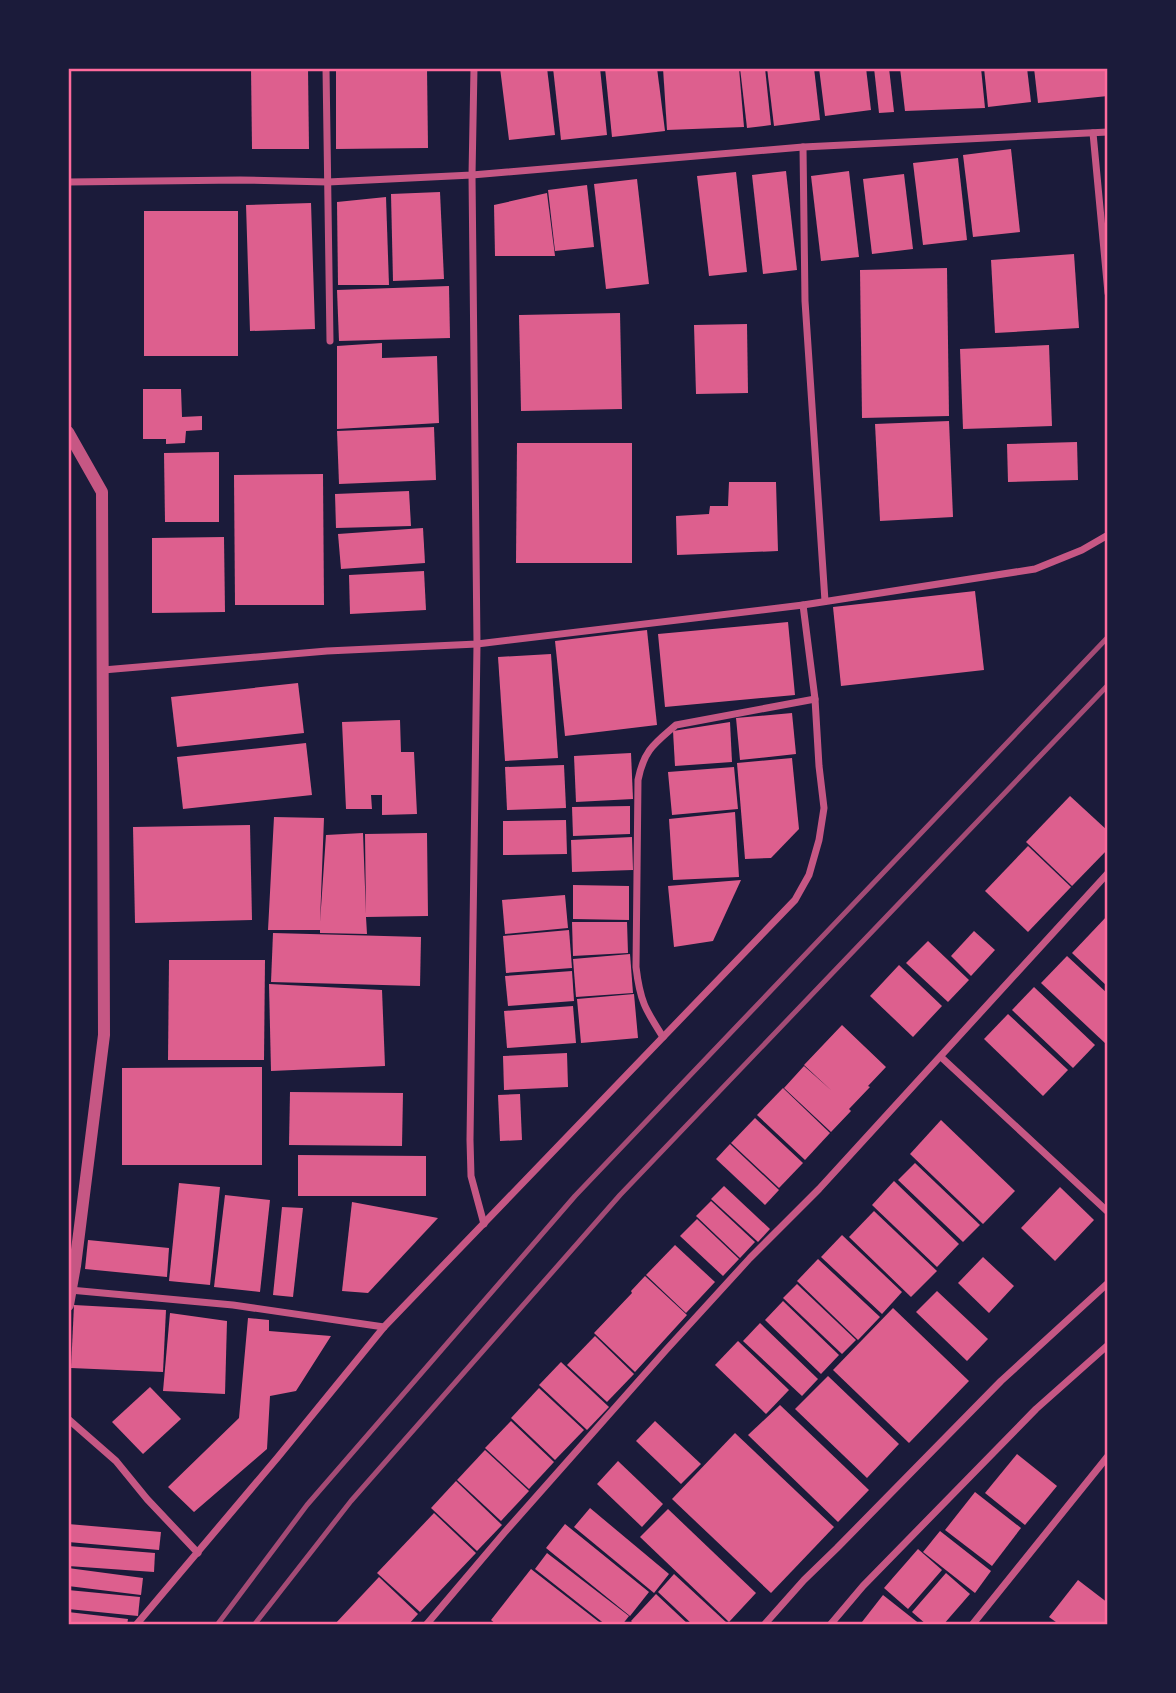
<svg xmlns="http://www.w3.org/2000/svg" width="1176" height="1693" viewBox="0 0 1176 1693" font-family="Jost,sans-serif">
<rect width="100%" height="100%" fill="#1b1b3a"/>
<g fill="#dd5f8e">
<polygon points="251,68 308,68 309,149 252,149"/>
<polygon points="336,68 427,68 428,148 336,149"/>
<polygon points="500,68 547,68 555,135 509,140"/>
<polygon points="553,68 600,68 607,135 561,140"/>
<polygon points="605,68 657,68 665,131 612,137"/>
<polygon points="663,68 739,68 744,127 667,130"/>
<polygon points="740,68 765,68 771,125 747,128"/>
<polygon points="767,68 814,68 820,120 774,126"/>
<polygon points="819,68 866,68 871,110 825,116"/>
<polygon points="874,68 889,68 894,112 879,113"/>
<polygon points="900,68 981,68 985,108 905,111"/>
<polygon points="984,68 1027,68 1031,102 988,107"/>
<polygon points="1034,68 1108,68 1108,96 1038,103"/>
<polygon points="1011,149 1020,232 973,237 963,155"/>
<polygon points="958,158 967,240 923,245 913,163"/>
<polygon points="786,171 797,270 763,274 752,175"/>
<polygon points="849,171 859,257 821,261 811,176"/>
<polygon points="736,172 747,272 709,276 697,176"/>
<polygon points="904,174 913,249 872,254 863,179"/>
<polygon points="637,179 649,284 606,289 594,184"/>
<polygon points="587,185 594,247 555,251 548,190"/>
<polygon points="440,192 444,279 393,281 391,194"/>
<polygon points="547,193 555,256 495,256 494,205"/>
<polygon points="386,197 389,285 338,285 337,202"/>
<polygon points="311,203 315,329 250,331 246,205"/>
<rect x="144" y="211" width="94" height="145"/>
<polygon points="1074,254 1079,328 995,333 991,260"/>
<polygon points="947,268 949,416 862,418 860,270"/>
<polygon points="449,286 450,338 339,341 337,290"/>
<polygon points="620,313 622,409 521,411 519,315"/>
<polygon points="747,324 748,393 696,394 694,325"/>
<polygon points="382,343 382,358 437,356 439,423 337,429 337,346"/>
<polygon points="1049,345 1052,426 963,429 960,349"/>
<polygon points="143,389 181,389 182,417 202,416 202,430 186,431 185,443 166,444 166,439 143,439"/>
<polygon points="949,421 953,517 880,521 875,424"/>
<polygon points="434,427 436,480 339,484 337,431"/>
<polygon points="1077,442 1078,480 1008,482 1007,444"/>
<polygon points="517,443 632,443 632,563 516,563"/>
<polygon points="219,452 219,522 165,522 164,453"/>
<polygon points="323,474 324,605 235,605 234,475"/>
<polygon points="729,482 776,482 778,551 677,555 676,516 709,514 710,506 728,506"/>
<polygon points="409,491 411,526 336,528 335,494"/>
<polygon points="423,528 425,563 341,569 338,534"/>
<polygon points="224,537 225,612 152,613 152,538"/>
<polygon points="424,571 426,610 350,614 349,575"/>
<polygon points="975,591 984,670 841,686 833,607"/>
<polygon points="788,622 795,695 665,707 658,634"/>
<polygon points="647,630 657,725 565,736 555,641"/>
<polygon points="551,654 558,758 505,761 498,657"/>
<polygon points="298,683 304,733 177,747 171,697"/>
<polygon points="792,713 796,754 740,760 736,718"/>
<polygon points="400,720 401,752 414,752 417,814 382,815 382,795 371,795 372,809 346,809 342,722"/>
<polygon points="730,722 732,762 675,766 673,731"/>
<polygon points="306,743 312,795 183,809 177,757"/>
<polygon points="631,753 633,799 576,802 574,756"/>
<polygon points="792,758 799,829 771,858 745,859 737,763"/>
<polygon points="564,765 566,808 507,810 505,767"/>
<polygon points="734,767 738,809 672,815 668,772"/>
<polygon points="1070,796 1108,831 1108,849 1072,886 1026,842"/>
<polygon points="630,806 630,834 573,836 572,807"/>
<polygon points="735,812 739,877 673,880 669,819"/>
<polygon points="274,817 324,818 320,922 326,835 363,833 366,914 365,834 427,833 428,916 366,917 367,934 320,933 320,930 268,930"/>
<polygon points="566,820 567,854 503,855 503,821"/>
<polygon points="250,825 252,920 135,923 133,827"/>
<polygon points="632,837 633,870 572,872 571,840"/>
<polygon points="1028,846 1071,887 1028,932 985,891"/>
<polygon points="741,880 713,941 674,947 668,886"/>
<polygon points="573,885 629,886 629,920 573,919"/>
<polygon points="565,895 568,928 505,934 502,900"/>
<polygon points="1108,915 1108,987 1072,953"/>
<polygon points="572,922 627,922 628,953 573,956"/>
<polygon points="569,930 572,968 506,973 503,936"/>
<polygon points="974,931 995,950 971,976 951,956"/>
<polygon points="273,933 421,937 420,986 271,982"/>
<polygon points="928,941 969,980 948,1002 906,963"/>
<polygon points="630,954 633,993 576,997 573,959"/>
<polygon points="1067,956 1108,994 1108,1043 1106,1044 1041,983"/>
<polygon points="169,960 265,960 264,1060 168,1060"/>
<polygon points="899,965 942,1006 913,1037 870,996"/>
<polygon points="572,971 574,1001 508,1006 505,976"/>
<polygon points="269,984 382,990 385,1066 271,1071"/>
<polygon points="1034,987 1095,1045 1073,1068 1012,1010"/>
<polygon points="634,994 638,1038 581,1043 577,999"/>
<polygon points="573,1006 576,1043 507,1048 504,1011"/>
<polygon points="1008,1014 1068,1070 1043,1096 984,1039"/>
<polygon points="842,1025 886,1067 868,1086 870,1087 849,1109 851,1111 831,1132 784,1088 804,1066 832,1091 804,1065"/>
<polygon points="567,1053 568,1087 504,1090 503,1056"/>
<polygon points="262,1067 262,1165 122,1165 122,1068"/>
<polygon points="783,1088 830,1133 805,1160 757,1115"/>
<polygon points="290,1092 403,1093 402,1146 289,1145"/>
<polygon points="520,1094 522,1140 500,1141 498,1095"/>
<polygon points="755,1118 803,1163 779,1188 731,1143"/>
<polygon points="941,1120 1015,1191 983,1224 910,1154"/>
<polygon points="730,1144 779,1190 765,1205 716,1159"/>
<polygon points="298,1155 426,1156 426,1196 298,1196"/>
<polygon points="915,1163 980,1225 963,1242 898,1180"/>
<polygon points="894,1181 959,1244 937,1267 872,1205"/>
<polygon points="179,1183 220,1187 210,1285 169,1281"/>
<polygon points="724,1186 770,1229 758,1242 711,1199"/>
<polygon points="1060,1187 1094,1220 1055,1261 1021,1228"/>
<polygon points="225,1195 270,1200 260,1292 214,1287"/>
<polygon points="711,1201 755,1242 740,1258 696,1216"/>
<polygon points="352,1202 438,1218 368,1293 342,1291"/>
<polygon points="282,1207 303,1208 293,1297 273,1295"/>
<polygon points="874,1211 937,1271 911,1297 849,1237"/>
<polygon points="697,1219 739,1259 723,1276 680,1236"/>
<polygon points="842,1235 902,1292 882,1314 821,1257"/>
<polygon points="88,1240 169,1248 167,1277 85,1269"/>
<polygon points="675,1245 715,1282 686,1313 646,1275"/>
<polygon points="983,1257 1014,1286 989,1313 958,1283"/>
<polygon points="818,1259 880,1317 858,1340 797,1281"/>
<polygon points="645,1276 687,1315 635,1372 594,1333 632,1293 631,1291"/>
<polygon points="797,1284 856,1340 842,1354 783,1298"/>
<polygon points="937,1291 988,1339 967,1361 916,1312"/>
<polygon points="783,1301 839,1355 821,1374 765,1320"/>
<polygon points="74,1305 166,1310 163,1372 71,1368"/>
<polygon points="893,1308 969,1381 909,1443 833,1370"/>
<polygon points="170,1313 227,1321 225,1394 163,1391"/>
<polygon points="248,1318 269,1320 269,1331 331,1336 296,1391 270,1396 267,1449 194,1512 168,1487 239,1418"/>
<polygon points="760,1323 818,1379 802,1396 743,1341"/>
<polygon points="595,1336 634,1374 607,1402 567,1365"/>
<polygon points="738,1341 789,1390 766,1414 715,1365"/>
<polygon points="561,1362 609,1407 587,1430 539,1385"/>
<polygon points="828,1376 899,1444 867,1478 795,1409"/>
<polygon points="150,1387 181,1419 143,1454 112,1422"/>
<polygon points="539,1388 584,1430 555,1460 511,1418"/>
<polygon points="780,1405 869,1490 838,1522 748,1435"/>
<polygon points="511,1421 554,1462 529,1489 485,1448"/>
<polygon points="655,1421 701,1464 681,1484 636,1441"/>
<polygon points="735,1433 834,1527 771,1593 672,1499"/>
<polygon points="485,1450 529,1491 501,1521 457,1480"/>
<polygon points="1017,1454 1057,1486 1025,1525 985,1493"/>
<polygon points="618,1461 663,1504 642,1527 597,1484"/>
<polygon points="456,1481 502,1525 477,1551 431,1508"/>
<polygon points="975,1492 1021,1528 992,1566 945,1530"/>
<polygon points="590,1508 669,1574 654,1593 574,1527"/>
<polygon points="668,1509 756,1593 729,1622 640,1537"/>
<polygon points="434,1513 476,1553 420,1612 377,1573"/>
<polygon points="68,1524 161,1532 159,1550 68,1542"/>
<polygon points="565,1524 649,1592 630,1616 546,1548"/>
<polygon points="940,1531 991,1571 975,1593 923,1552"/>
<polygon points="68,1546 155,1553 154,1572 68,1566"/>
<polygon points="918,1549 942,1570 908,1609 884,1588"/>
<polygon points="547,1553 629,1616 622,1625 606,1625 535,1569"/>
<polygon points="68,1568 143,1578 141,1595 68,1586"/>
<polygon points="531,1569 603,1625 497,1625 491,1620"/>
<polygon points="946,1573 970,1594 943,1625 927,1625 912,1612"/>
<polygon points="674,1574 727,1623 726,1625 693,1625 658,1592"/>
<polygon points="379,1577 418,1614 408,1625 334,1625"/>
<polygon points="1078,1580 1108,1603 1108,1625 1060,1625 1049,1617"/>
<polygon points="68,1590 140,1597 138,1616 68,1609"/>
<polygon points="656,1594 689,1625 635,1625 631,1621"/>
<polygon points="883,1595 921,1625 865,1625 862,1622"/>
<polygon points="68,1612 128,1619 127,1625 68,1625"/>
</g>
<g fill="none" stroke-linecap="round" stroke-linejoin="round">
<g stroke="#c65784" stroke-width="7">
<polyline points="326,68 330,341"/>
<polyline points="474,68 472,175 477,644 470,1140 471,1176 484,1224"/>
<polyline points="1093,133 1108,293"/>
<polyline points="803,147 805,301 825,601"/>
<polyline points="68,182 240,180 328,182 472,175 803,147 1108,132"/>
<polyline points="103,670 327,651 477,644 803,605 1035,569 1082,550 1108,535"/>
<path d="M663,1037c-18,-28 -23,-36 -27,-70l2,-187c6,-30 16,-36 38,-55l139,-26"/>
<polyline points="941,1057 1108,1212"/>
<polyline points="70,1290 233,1305 384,1327"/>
<polyline points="68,1419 116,1461 147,1499 198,1553"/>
<polyline points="136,1625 278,1457 384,1327 795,900 809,875 819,840 824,808 819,766 815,699 803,605"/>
<polyline points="426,1625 504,1533 666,1350 750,1258 819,1189 1108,873"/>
<polyline points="764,1625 804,1580 837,1548 1001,1381 1108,1283"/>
<polyline points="830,1625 863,1586 1036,1409 1108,1345"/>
<polyline points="972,1625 1108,1456"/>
</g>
<polyline stroke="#c65784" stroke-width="12" points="68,432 102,492 104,1035 75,1266 68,1305"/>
<g stroke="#a44b75" stroke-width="5">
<polyline points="217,1625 307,1505 575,1196 1108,637"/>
<polyline points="254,1625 351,1501 620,1195 1108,685"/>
</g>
</g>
<rect width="1176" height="1693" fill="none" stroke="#1b1b3a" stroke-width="140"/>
<rect x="70" y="70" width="1036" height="1553" fill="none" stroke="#ff6b9d" stroke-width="2.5"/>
</svg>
